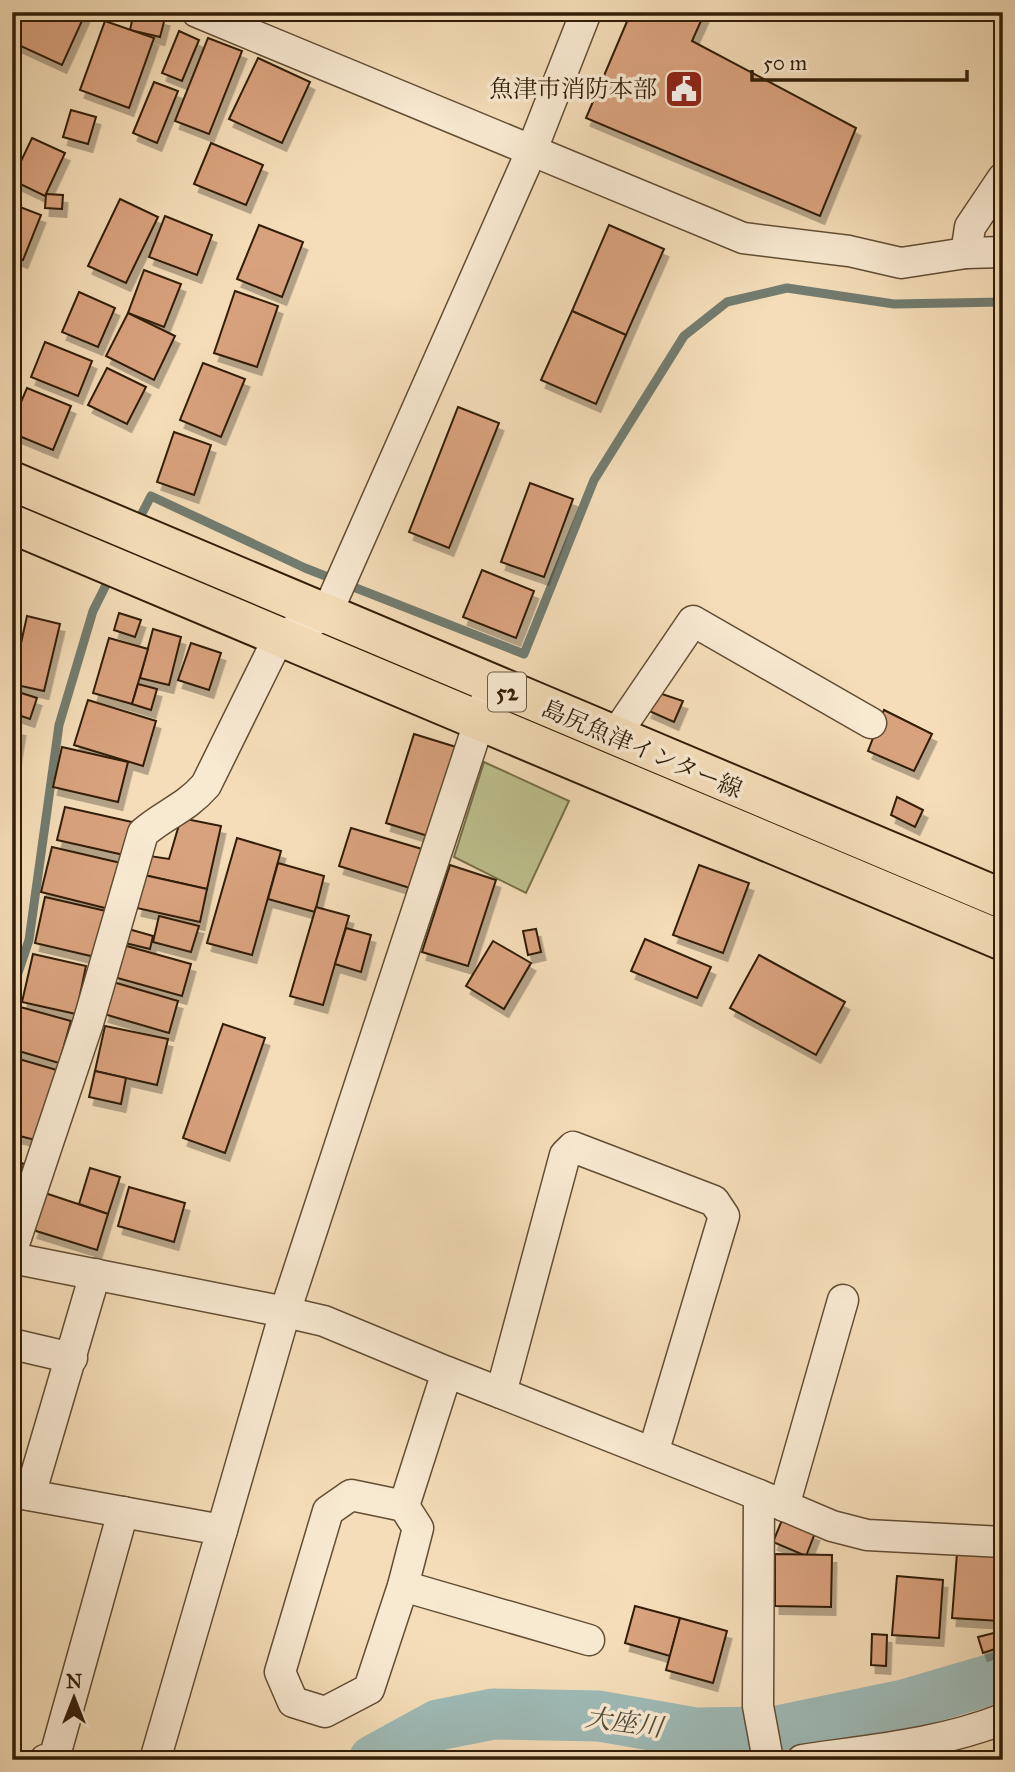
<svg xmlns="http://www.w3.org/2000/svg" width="1015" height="1772" viewBox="0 0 1015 1772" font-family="'IM FELL Great Primer','Noto Serif JP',serif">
<defs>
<filter id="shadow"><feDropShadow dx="4.5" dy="8" stdDeviation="0" flood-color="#0004"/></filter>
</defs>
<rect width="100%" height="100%" fill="#f4ddb8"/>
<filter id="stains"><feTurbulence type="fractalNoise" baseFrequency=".00286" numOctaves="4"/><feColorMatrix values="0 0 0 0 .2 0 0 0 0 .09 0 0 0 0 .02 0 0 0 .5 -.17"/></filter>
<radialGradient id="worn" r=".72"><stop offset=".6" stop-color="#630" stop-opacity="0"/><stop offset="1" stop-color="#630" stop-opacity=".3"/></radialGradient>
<polygon fill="#bdc08e" stroke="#776f4a" stroke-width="2" points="484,762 569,801 526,893 454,857"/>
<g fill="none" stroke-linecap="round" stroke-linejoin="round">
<g stroke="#727c70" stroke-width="9">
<polyline points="136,525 151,496 305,568 524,654 594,480 684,336 727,302 787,288 894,304 1003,302"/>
<polyline points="12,991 29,940 59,725 93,611 111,575"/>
</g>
<polyline stroke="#9ebab6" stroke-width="51" points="374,1760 438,1725 493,1714 599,1716 696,1733 773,1732 904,1705 1003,1676"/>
</g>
<g fill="#d9a27e" stroke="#311e07" stroke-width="2" filter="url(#shadow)">
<polygon points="23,12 86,12 62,65 12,42"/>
<polygon points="134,12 165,18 160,37 130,30"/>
<polygon points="631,12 705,12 692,41 856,128 820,216 586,118"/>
<polygon points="105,21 154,38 129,108 80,90"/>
<polygon points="179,31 199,40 182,81 162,73"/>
<polygon points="208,38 242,51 209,134 175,121"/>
<polygon points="258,58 310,82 282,143 229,119"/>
<polygon points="154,82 178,91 157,143 133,133"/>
<polygon points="71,110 96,117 88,144 63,137"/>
<polygon points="32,138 65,153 45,196 12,180"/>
<polygon points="211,143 263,165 246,205 194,184"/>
<polygon points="46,194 63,195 62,209 45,208"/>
<polygon points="120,199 158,217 126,283 88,266"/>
<polygon points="12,204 41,215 23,260 12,256"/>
<polygon points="165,216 212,235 197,275 149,257"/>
<polygon points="259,225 303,242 282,297 237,279"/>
<polygon points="609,225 664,249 626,335 572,311"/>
<polygon points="144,270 181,284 164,327 128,313"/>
<polygon points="235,291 278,306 257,367 214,353"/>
<polygon points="79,292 115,308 98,347 62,332"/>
<polygon points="572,311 626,335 596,404 541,380"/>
<polygon points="128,313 175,336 154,380 106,356"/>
<polygon points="45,342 92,361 78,396 31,377"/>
<polygon points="203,363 245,379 221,437 180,420"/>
<polygon points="107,368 146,387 127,424 88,405"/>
<polygon points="27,388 71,406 53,450 12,433 12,423"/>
<polygon points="458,407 499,423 449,548 409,532"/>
<polygon points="174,432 211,445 194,495 157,482"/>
<polygon points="530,483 573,499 544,577 501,562"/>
<polygon points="482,570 534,591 516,638 463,617"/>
<polygon points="119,613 141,620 135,637 114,630"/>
<polygon points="27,616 60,624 44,691 12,684"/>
<polygon points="153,629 181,637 169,685 140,678"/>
<polygon points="109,638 148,649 132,704 93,693"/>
<polygon points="191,643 221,653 209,690 178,680"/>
<polygon points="138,684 157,689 151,710 132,704"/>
<polygon points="12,690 37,698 30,719 12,713"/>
<polygon points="656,692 683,701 674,722 647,710"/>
<polygon points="88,700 156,721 143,766 74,745"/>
<polygon points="884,710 932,734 914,771 868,751"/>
<polygon points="12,726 21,728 12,781"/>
<polygon points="414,734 456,747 428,836 386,823"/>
<polygon points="62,747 128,762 118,802 53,787"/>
<polygon points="897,797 923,810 915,827 891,815"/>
<polygon points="65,807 132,822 124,855 57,840"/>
<polygon points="181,818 221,826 207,889 144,875 150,856 169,859"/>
<polygon points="351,828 422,849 410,888 339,866"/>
<polygon points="237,838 281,851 252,955 207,943"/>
<polygon points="52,847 121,863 109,909 41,892"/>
<polygon points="278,863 324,876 315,912 268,899"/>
<polygon points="450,865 496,880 468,966 422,952"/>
<polygon points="699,865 749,883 723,953 673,935"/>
<polygon points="144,875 207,889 200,922 137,908"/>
<polygon points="45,897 106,911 95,957 35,943"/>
<polygon points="316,907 349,916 323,1005 290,996"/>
<polygon points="159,916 199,926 191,952 153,942"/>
<polygon points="125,928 153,936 150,949 121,942"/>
<polygon points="346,928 371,935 361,972 335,964"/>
<polygon points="536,929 541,952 528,955 523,931"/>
<polygon points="645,939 711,967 697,998 631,971"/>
<polygon points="493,941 531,963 504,1009 466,986"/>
<polygon points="123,945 191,964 182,996 114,977"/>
<polygon points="33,954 86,966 76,1014 22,1002"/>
<polygon points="759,955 845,1002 816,1055 730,1008"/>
<polygon points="113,982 178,1001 169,1033 104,1014"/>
<polygon points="13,1005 71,1021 59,1063 12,1049"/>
<polygon points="223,1024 265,1038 225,1153 183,1138"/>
<polygon points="105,1026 168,1039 157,1085 95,1071"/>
<polygon points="12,1057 60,1071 39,1141 12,1134"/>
<polygon points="95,1071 126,1078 121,1104 89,1097"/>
<polygon points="12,1160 24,1164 12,1201"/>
<polygon points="90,1168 120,1177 108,1214 79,1204"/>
<polygon points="129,1187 185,1203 174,1242 118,1226"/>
<polygon points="45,1193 108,1214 97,1250 33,1230"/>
<polygon points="782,1520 815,1533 806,1556 773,1542"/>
<polygon points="957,1553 1003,1556 1000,1621 952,1618"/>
<polygon points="775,1554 832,1555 831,1607 775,1606"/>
<polygon points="897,1576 943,1580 939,1638 892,1635"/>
<polygon points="635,1606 680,1618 670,1656 625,1643"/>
<polygon points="680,1618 727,1631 713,1683 666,1670"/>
<polygon points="994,1633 998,1648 983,1653 978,1637"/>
<polygon points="872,1634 887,1635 886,1666 871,1665"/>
<polygon points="962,1753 1003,1755 1003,1760 962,1760"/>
</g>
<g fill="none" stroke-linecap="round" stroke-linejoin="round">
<g stroke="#624e33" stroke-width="33">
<g id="minor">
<polyline points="197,12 743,238 849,251 901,263 966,253 1003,252"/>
<polyline points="966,253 970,227 1003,178"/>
<polyline points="614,737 693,621 871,723"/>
<path d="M12,1250l76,-227 55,-190c23,-20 42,-24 63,-48l73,-148 47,-22 205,-463 55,-140"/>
<polyline points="12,1258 285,1312 491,686"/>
<polyline points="12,1344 72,1358"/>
<polyline points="501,1393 759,1495 758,1706 768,1760"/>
<polyline points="12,1492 222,1530 155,1760"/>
<polyline points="30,1495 95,1274"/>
<polyline points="759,1495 832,1526 867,1535 1003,1542"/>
<polyline points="404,1506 418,1528 403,1586 369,1689 325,1712 293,1702 280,1672 328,1511 351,1495 404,1506 447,1372 501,1393 565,1155 573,1147 714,1201 724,1216 653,1453"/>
<polyline points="784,1506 843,1300"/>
<polyline points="222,1530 285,1312 324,1321 447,1372"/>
<polyline points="403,1586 589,1640"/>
<polyline points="45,1760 54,1759 123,1512"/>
<path d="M802,1760c67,-10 138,-16 201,-41"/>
</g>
</g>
<g stroke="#311e07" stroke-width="42">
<g id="major">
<polyline points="12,481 1003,899"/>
<polyline points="12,524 1003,941"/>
</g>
</g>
<use href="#minor" stroke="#f8e9d1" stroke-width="30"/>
<use href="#major" stroke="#f4ddb8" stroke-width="38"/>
</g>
<defs>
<g id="civic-square" transform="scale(2.0125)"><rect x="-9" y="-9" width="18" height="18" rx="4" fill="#8f2418" stroke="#f8e9d1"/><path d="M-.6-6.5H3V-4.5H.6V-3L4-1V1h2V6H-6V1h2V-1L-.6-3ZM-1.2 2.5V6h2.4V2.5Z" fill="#fff"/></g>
</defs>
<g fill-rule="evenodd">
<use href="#civic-square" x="684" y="89"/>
</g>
<g text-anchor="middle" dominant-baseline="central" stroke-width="7" stroke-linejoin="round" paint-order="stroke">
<rect fill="#f8e9d1" stroke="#6d5b44" stroke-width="2" x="488" y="672.5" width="38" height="39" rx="5"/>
<g font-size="23" font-weight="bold" fill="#311e07">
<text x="507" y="692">52</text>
</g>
<g font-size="24" fill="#311e07" stroke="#f8e9d1" text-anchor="end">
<text x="657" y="89">魚津市消防本部</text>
</g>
<g font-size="24" fill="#311e07" stroke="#f8e9d1">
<text transform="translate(642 749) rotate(23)">島尻魚津インター線</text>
</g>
<g font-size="26" font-style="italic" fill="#524d3c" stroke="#f8e9d1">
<text transform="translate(624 1722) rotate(8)">大座川</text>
</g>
</g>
<rect width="1015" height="1772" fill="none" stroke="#f4ddb8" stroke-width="42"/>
<rect x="14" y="14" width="987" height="1744" fill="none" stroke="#311e07" stroke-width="3.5"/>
<rect x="21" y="21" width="973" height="1730" fill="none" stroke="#311e07" stroke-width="2"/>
<g transform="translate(74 1698)" stroke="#f8e9d1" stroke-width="5" paint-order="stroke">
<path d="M0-5L12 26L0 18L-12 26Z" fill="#311e07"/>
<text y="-10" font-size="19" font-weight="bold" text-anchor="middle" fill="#311e07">N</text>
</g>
<path d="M752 70v10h215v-10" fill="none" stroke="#311e07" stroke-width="3.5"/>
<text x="763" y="70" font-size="21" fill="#311e07" stroke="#f8e9d1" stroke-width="5" paint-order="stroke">50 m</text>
<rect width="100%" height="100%" filter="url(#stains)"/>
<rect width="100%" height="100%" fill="url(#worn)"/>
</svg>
